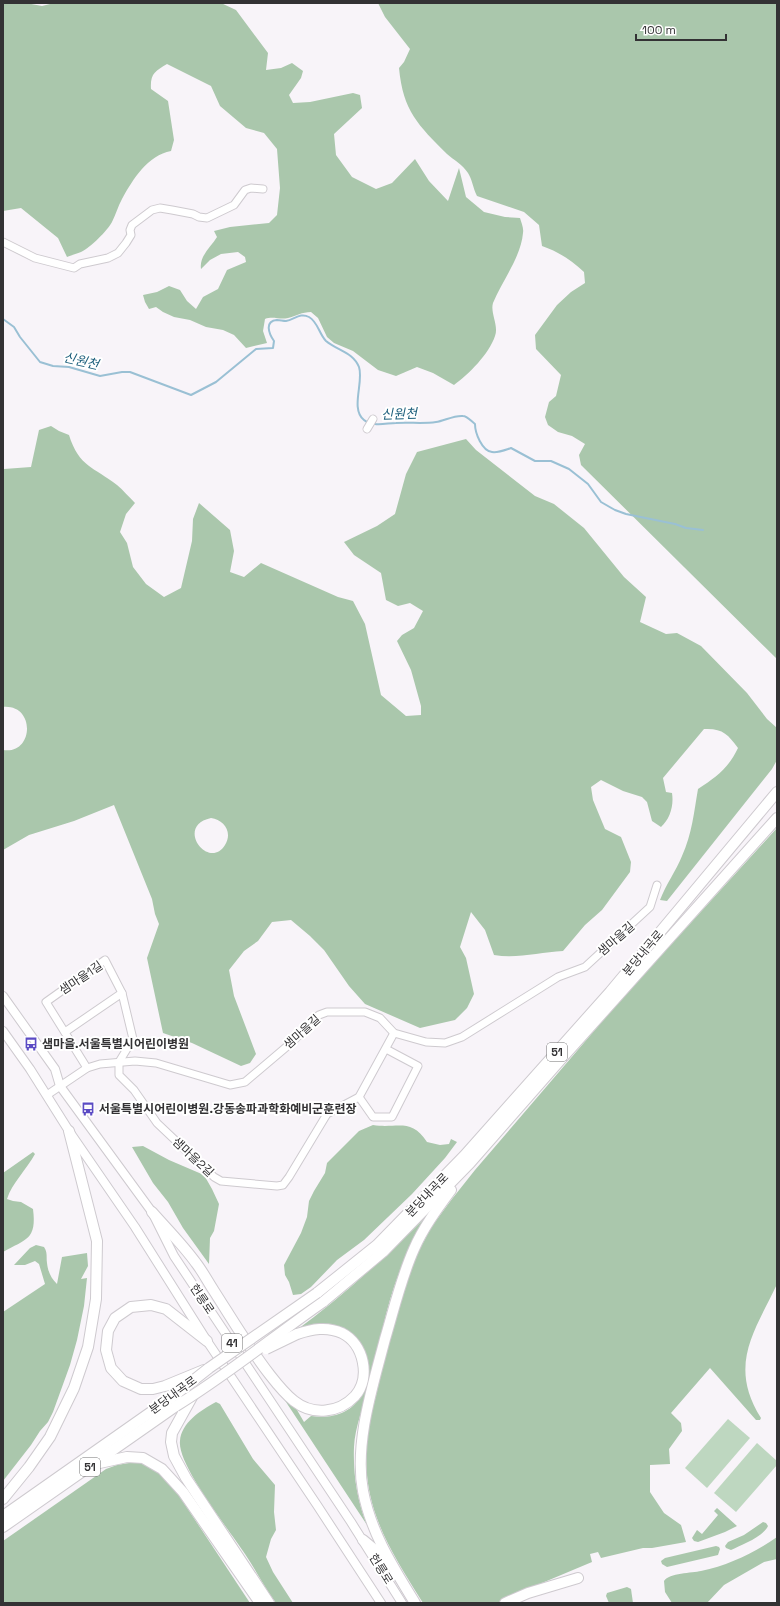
<svg xmlns="http://www.w3.org/2000/svg" width="780" height="1606" viewBox="0 0 780 1606" font-family="'Space Grotesk','Noto Sans KR',sans-serif">
<rect width="100%" height="100%" fill="#f8f4f9"/>
<g fill="#bed7c0">
<polygon points="728,1419 750,1438 707,1488 685,1468"/>
<polygon points="757,1443 777,1461 777,1465 736,1512 714,1493"/>
</g>
<g fill="#aac7ac" fill-rule="evenodd">
<path d="M26,3l16,3 12,-3h167l15,7 32,43 -2,17 15,-2 11,-5 11,8 -2,7 -12,17 4,8 17,-1 43,-9 7,2 2,13 -28,26 2,21 16,22 24,12 16,-6 23,-24 14,22 19,20 11,-33 7,29 18,15 21,5 15,1c1,4 4,10 3,15 -2,24 -21,48 -30,70 -3,10 6,23 2,33 -6,18 -26,38 -41,49l-21,-12 -16,-6 -21,9 -18,-6 -25,-19 -19,-8 -7,-6 -9,-19 -7,-6c-9,0 -15,4 -23,6 -8,2 -15,-2 -23,1l-2,12 4,12 -21,5 -12,-13 -11,-5 -17,-3 -16,-7 -16,-3 -11,-5 -7,-5 -7,2 -4,-7 -2,-7 14,-3 12,-6 11,4 7,11 9,8 7,-12 15,-8 9,-19 19,-8 -1,-5 -7,-5 -17,2 -11,6 -9,9c-2,-13 10,-22 16,-32l-3,-6 16,-4 39,-4 8,-8 3,-27 -3,-39 -13,-16 -18,-5 -26,-22 -9,-20 -44,-22c-12,7 -17,10 -16,25l17,12 6,39 -3,11c-23,4 -38,28 -49,48 -4,7 -6,15 -10,23 -5,9 -21,25 -31,30 -4,2 -10,3 -14,5l-9,-19 -37,-30 -18,3v-207z"/>
<path d="M378,3h399v656l-196,-194 -2,-10 6,-11 -13,-8 -14,-4 -10,-7 -3,-8 4,-15 7,-6 5,-21 -25,-26 -1,-14 22,-30 14,-13 14,-9 -1,-11c-13,-12 -25,-20 -42,-26l-3,-21 -15,-13 -47,-16c-4,-8 -5,-17 -9,-23 -5,-8 -14,-13 -21,-19 -29,-29 -44,-43 -48,-86l5,-6 6,-13 -25,-32z"/>
<path d="M51,426l8,5 10,4c10,32 25,32 48,50 6,5 12,12 18,18l-9,11 -6,18 7,11 6,24 13,17 18,13 17,-9 11,-47 1,-22 6,-16 31,27 4,21 -4,21 14,5 17,-14 77,34 15,4 12,23 16,71 25,21 15,-1v-9l-10,-36 -14,-29 5,-6 12,-7 9,-17 -13,-8 -12,3 -12,-6 -5,-27 -27,-18 -10,-13 33,-16 18,-12 11,-40 11,-22 49,-13 10,11 59,46 19,8 30,24 40,49 22,20 -6,25 26,12 11,-1 24,13 46,47 20,26 10,9v32l-5,9 -105,132 -7,-1c6,-16 16,-29 22,-44 10,-22 12,-44 16,-67 18,-12 30,-20 40,-41 -10,-14 -16,-20 -34,-19l-41,49 3,14 6,1c2,13 -2,26 -11,34l-9,-6 -5,-19 -5,-5 -19,-6 -22,-11 -10,7 2,13 12,29 16,8 10,25 -1,10 -28,38 -17,15 -22,26c-23,1 -46,8 -69,4l-9,-25 -14,-18 -11,35 6,11 8,36 -7,14 -12,12 -35,8 -55,-24 -16,-18 -25,-36 -14,-14 -19,-16 -19,2 -14,19 -14,10 -15,19 5,26 22,58 -6,9 -9,3 -49,-23 -29,-10 -16,-75 12,-34 -4,-10 -3,-15 -38,-94 -40,16 -45,14 -26,15v-100c31,5 33,-46 0,-43v-240l1,2 27,-2 8,-37zM211,818c13,2 22,14 14,27 -16,26 -51,-19 -14,-27z"/>
<path d="M777,828v456c-23,49 -49,81 -16,134l-1,2h-4l-46,-52 -39,45 10,10 1,8 -13,18 1,15 -20,1v27l14,21 17,12 5,17 -34,6h-9l-42,10 -3,-6 -8,2 2,8 -81,34 -13,7h-75c-38,-61 -66,-103 -54,-179l33,-135 15,-35 15,-28 20,-27 23,-29 143,-167z"/>
<path d="M373,1125c24,4 38,-8 54,17l13,3 9,-1 2,-5 6,3 -12,16 -33,36 -48,46 -27,20 -26,27 -10,7 -8,1 -4,-13 -4,-7 -1,-10 17,-32 6,-16 2,-16 5,-10 11,-18 2,-10 32,-32z"/>
<polygon points="143,1146 169,1160 204,1175 212,1189 219,1204 214,1231 210,1238 209,1264 183,1228 168,1202 153,1183 132,1147"/>
<path d="M33,1152l2,2c-8,15 -23,29 -28,45l6,2 8,1 12,7c4,31 -7,30 -30,43v-79z"/>
<path d="M427,1216c-10,19 -21,37 -28,57 -14,36 -20,75 -30,112 -5,21 -14,41 -15,62 -1,27 3,53 13,78l-83,-126 13,11 7,12 7,-6c19,3 41,-2 50,-21 4,-8 4,-19 6,-28l-30,-41c-17,-3 -28,-1 -43,6 48,-35 91,-75 133,-116z"/>
<path d="M36,1245l8,2c4,6 2,10 3,16 1,9 4,15 10,21l5,-27 25,-4 1,13 -7,13 6,-1 -3,28 -7,34 -7,25 -17,47 -5,10 -8,9 -9,14 -28,36v-169l42,-28 -6,-20 -4,-3 -10,4h-11l16,-17z"/>
<path d="M216,1402l4,2 33,55 22,26 -1,27 2,18 -5,9 -5,18 7,15 20,31h-17c-12,-16 -20,-33 -31,-49 -15,-23 -68,-89 -65,-113 1,-18 21,-31 36,-39z"/>
<polygon points="135,1462 153,1466 174,1488 250,1603 3,1603 3,1541 106,1469 117,1465"/>
<polygon points="717,1508 737,1526 725,1532 698,1542 694,1541 692,1538 697,1530 702,1534 718,1515 714,1511"/>
<path d="M763,1522l3,1 2,3c-5,11 -27,19 -37,24l-5,-2 -1,-2 3,-4 16,-7z"/>
<path d="M777,1537v22l-13,3 -40,23 -17,18h-35l-7,-11 -1,-11c5,-8 28,-8 37,-10 28,-6 53,-18 76,-34z"/>
<polygon points="716,1546 719,1547 720,1549 718,1555 667,1567 662,1564 661,1561 665,1558"/>
<polygon points="627,1587 631,1589 633,1603 609,1603 606,1596 607,1593"/>
</g>
<g fill="none" stroke-linecap="round" stroke-linejoin="round">
<path stroke="#9ac0d4" stroke-width="2" d="M3,319l11,8 6,10 20,25 13,4 16,1 31,9 22,-4h8l61,23 25,-13 40,-33 17,-1 1,-7c-5,-7 -10,-20 3,-21 3,0 6,1 9,1 8,-1 14,-9 23,-4 9,5 10,17 17,24 12,10 27,11 33,26 5,15 -9,42 5,53 2,2 8,4 11,4 6,1 15,-1 21,-1 13,-1 27,1 40,-1 8,-1 18,-7 27,-6 4,0 8,5 12,8 0,9 7,27 17,28 6,1 13,-2 19,-4l24,13h16l18,8 19,15 13,18 14,8 11,4 49,10 11,4 17,2"/>
<g stroke="#cecacf" stroke-width="9">
<g id="minor">
<polyline points="3,242 35,258 74,268 80,264 108,258 118,253 126,243 131,235 130,230 132,225 152,210 160,208 172,210 193,214 199,217 207,218 234,205 245,190 251,188 263,189"/>
<polyline points="367,429 373,419"/>
<polyline points="65,1032 122,993"/>
<polyline points="87,1068 46,1002 105,960 122,993 133,1039 119,1062 119,1075 134,1090 157,1123 214,1177 221,1181 277,1186 283,1185 289,1177 327,1114 359,1097 394,1033"/>
<polyline points="47,1095 87,1068 100,1064 135,1061 156,1063 230,1085 245,1082 291,1043 319,1015 327,1012 365,1012 380,1018 394,1033 426,1042 445,1043 462,1037 558,977 585,967 650,907 657,885"/>
<polyline points="359,1097 373,1117 392,1117 418,1066 386,1049"/>
</g>
</g>
<g stroke="#cecacf" stroke-width="10">
<g id="major">
<polyline points="3,996 55,1069 60,1086 152,1212 174,1256 351,1522 402,1603"/>
<polyline points="3,1031 30,1069 69,1131 135,1227 207,1341 317,1505 381,1603"/>
</g>
</g>
<g stroke="#cecacf" stroke-width="12">
<g id="highway">
<path d="M152,1212c15,17 31,33 44,51 7,9 12,19 18,28 18,28 35,57 56,84 7,9 15,19 24,26 19,15 45,12 61,-5 16,-18 9,-52 -13,-63 -15,-7 -30,-4 -45,1"/>
<polyline points="317,1293 377,1245 464,1156 610,992 777,792"/>
<polyline points="323,1302 383,1252 470,1163 563,1057 777,818"/>
<polyline points="204,1370 165,1386 153,1389 141,1389 123,1381 111,1368 106,1350 108,1331 115,1318 131,1307 151,1305 166,1309 207,1341"/>
<polyline points="192,1397 172,1433 171,1442 174,1456 186,1478 269,1603"/>
<polyline points="95,1464 127,1457 143,1458 162,1469 183,1492 260,1603"/>
<polyline points="3,1499 29,1467 50,1437 74,1388 88,1347 96,1299 97,1241 69,1131"/>
<polyline points="3,1516 171,1398"/>
<polyline points="3,1527 176,1406"/>
<polyline points="363,1540 386,1559"/>
<path d="M415,1603c-22,-36 -44,-70 -52,-112 -9,-48 10,-106 22,-152 9,-30 16,-61 29,-90 9,-21 23,-40 37,-59"/>
<polyline points="505,1603 528,1593 578,1578"/>
</g>
</g>
<use href="#minor" stroke="#fff" stroke-width="7"/>
<use href="#major" stroke="#fff" stroke-width="8"/>
<use href="#highway" stroke="#fff" stroke-width="10"/>
<g stroke="#cecacf" stroke-width="12" stroke-linecap="butt">
<g id="highway-bridge">
<polyline points="266,1349 297,1334"/>
<polyline points="171,1398 209,1368 317,1293"/>
<path d="M176,1406c51,-31 98,-70 147,-104"/>
</g>
</g>
<use href="#highway-bridge" stroke="#fff" stroke-width="10"/>
</g>
<defs>
<g id="bus-bare" transform="scale(1.08)"><path d="M-5-6H5V4H4V6H2V4H-2V6H-4V4H-5ZM-3.5-4V0h7V-4ZM-3.5 1.2v1.5H-2V1.2ZM2 1.2v1.5H3.5V1.2Z" fill="#5b4bc4" stroke="#fff" stroke-width="2.5" paint-order="stroke"/></g>
</defs>
<g fill-rule="evenodd">
<use href="#bus-bare" x="31" y="1044"/>
<use href="#bus-bare" x="88" y="1109"/>
</g>
<g text-anchor="middle" dominant-baseline="central" stroke-width="4" stroke-linejoin="round" paint-order="stroke">
<g fill="#fff" stroke="#707071" stroke-width="1">
<rect x="547" y="1043" width="20" height="18" rx="3"/>
<rect x="222" y="1334" width="20" height="18" rx="3"/>
<rect x="80" y="1458" width="20" height="18" rx="3"/>
</g>
<g font-size="11" font-weight="bold" fill="#333234">
<text x="557" y="1052">51</text>
<text x="232" y="1343">41</text>
<text x="90" y="1467">51</text>
</g>
<g font-size="12" fill="#333234" stroke="#fff">
<text transform="translate(616 939) rotate(-41)">샘마을길</text>
<text transform="translate(643 953) rotate(-50)">분당내곡로</text>
<text transform="translate(81 978) rotate(-34)">샘마을1길</text>
<text transform="translate(302 1032) rotate(-42)">샘마을길</text>
<text transform="translate(193 1157) rotate(43)">샘마을2길</text>
<text transform="translate(427 1195) rotate(-46)">분당내곡로</text>
<text transform="translate(202 1299) rotate(56)">헌릉로</text>
<text transform="translate(173 1395) rotate(-36)">분당내곡로</text>
<text transform="translate(381 1569) rotate(58)">헌릉로</text>
</g>
<g font-size="12" font-weight="bold" fill="#333234" stroke="#fff" text-anchor="start">
<text x="42" y="1044">샘마을.서울특별시어린이병원</text>
<text x="99" y="1109">서울특별시어린이병원.강동송파과학화예비군훈련장</text>
</g>
<g font-size="13" font-style="italic" fill="#1d5f7c" stroke="#fff">
<text transform="translate(81 361) rotate(13)">신원천</text>
<text transform="translate(399 414) rotate(-2)">신원천</text>
</g>
</g>
<rect width="780" height="1606" fill="none" stroke="#333234" stroke-width="8"/>
<path d="M636 34v6h90v-6" fill="none" stroke="#333234" stroke-width="2"/>
<text x="642" y="34" font-size="12" fill="#333234" stroke="#ffffff" stroke-width="3" paint-order="stroke">100 m</text>
</svg>
